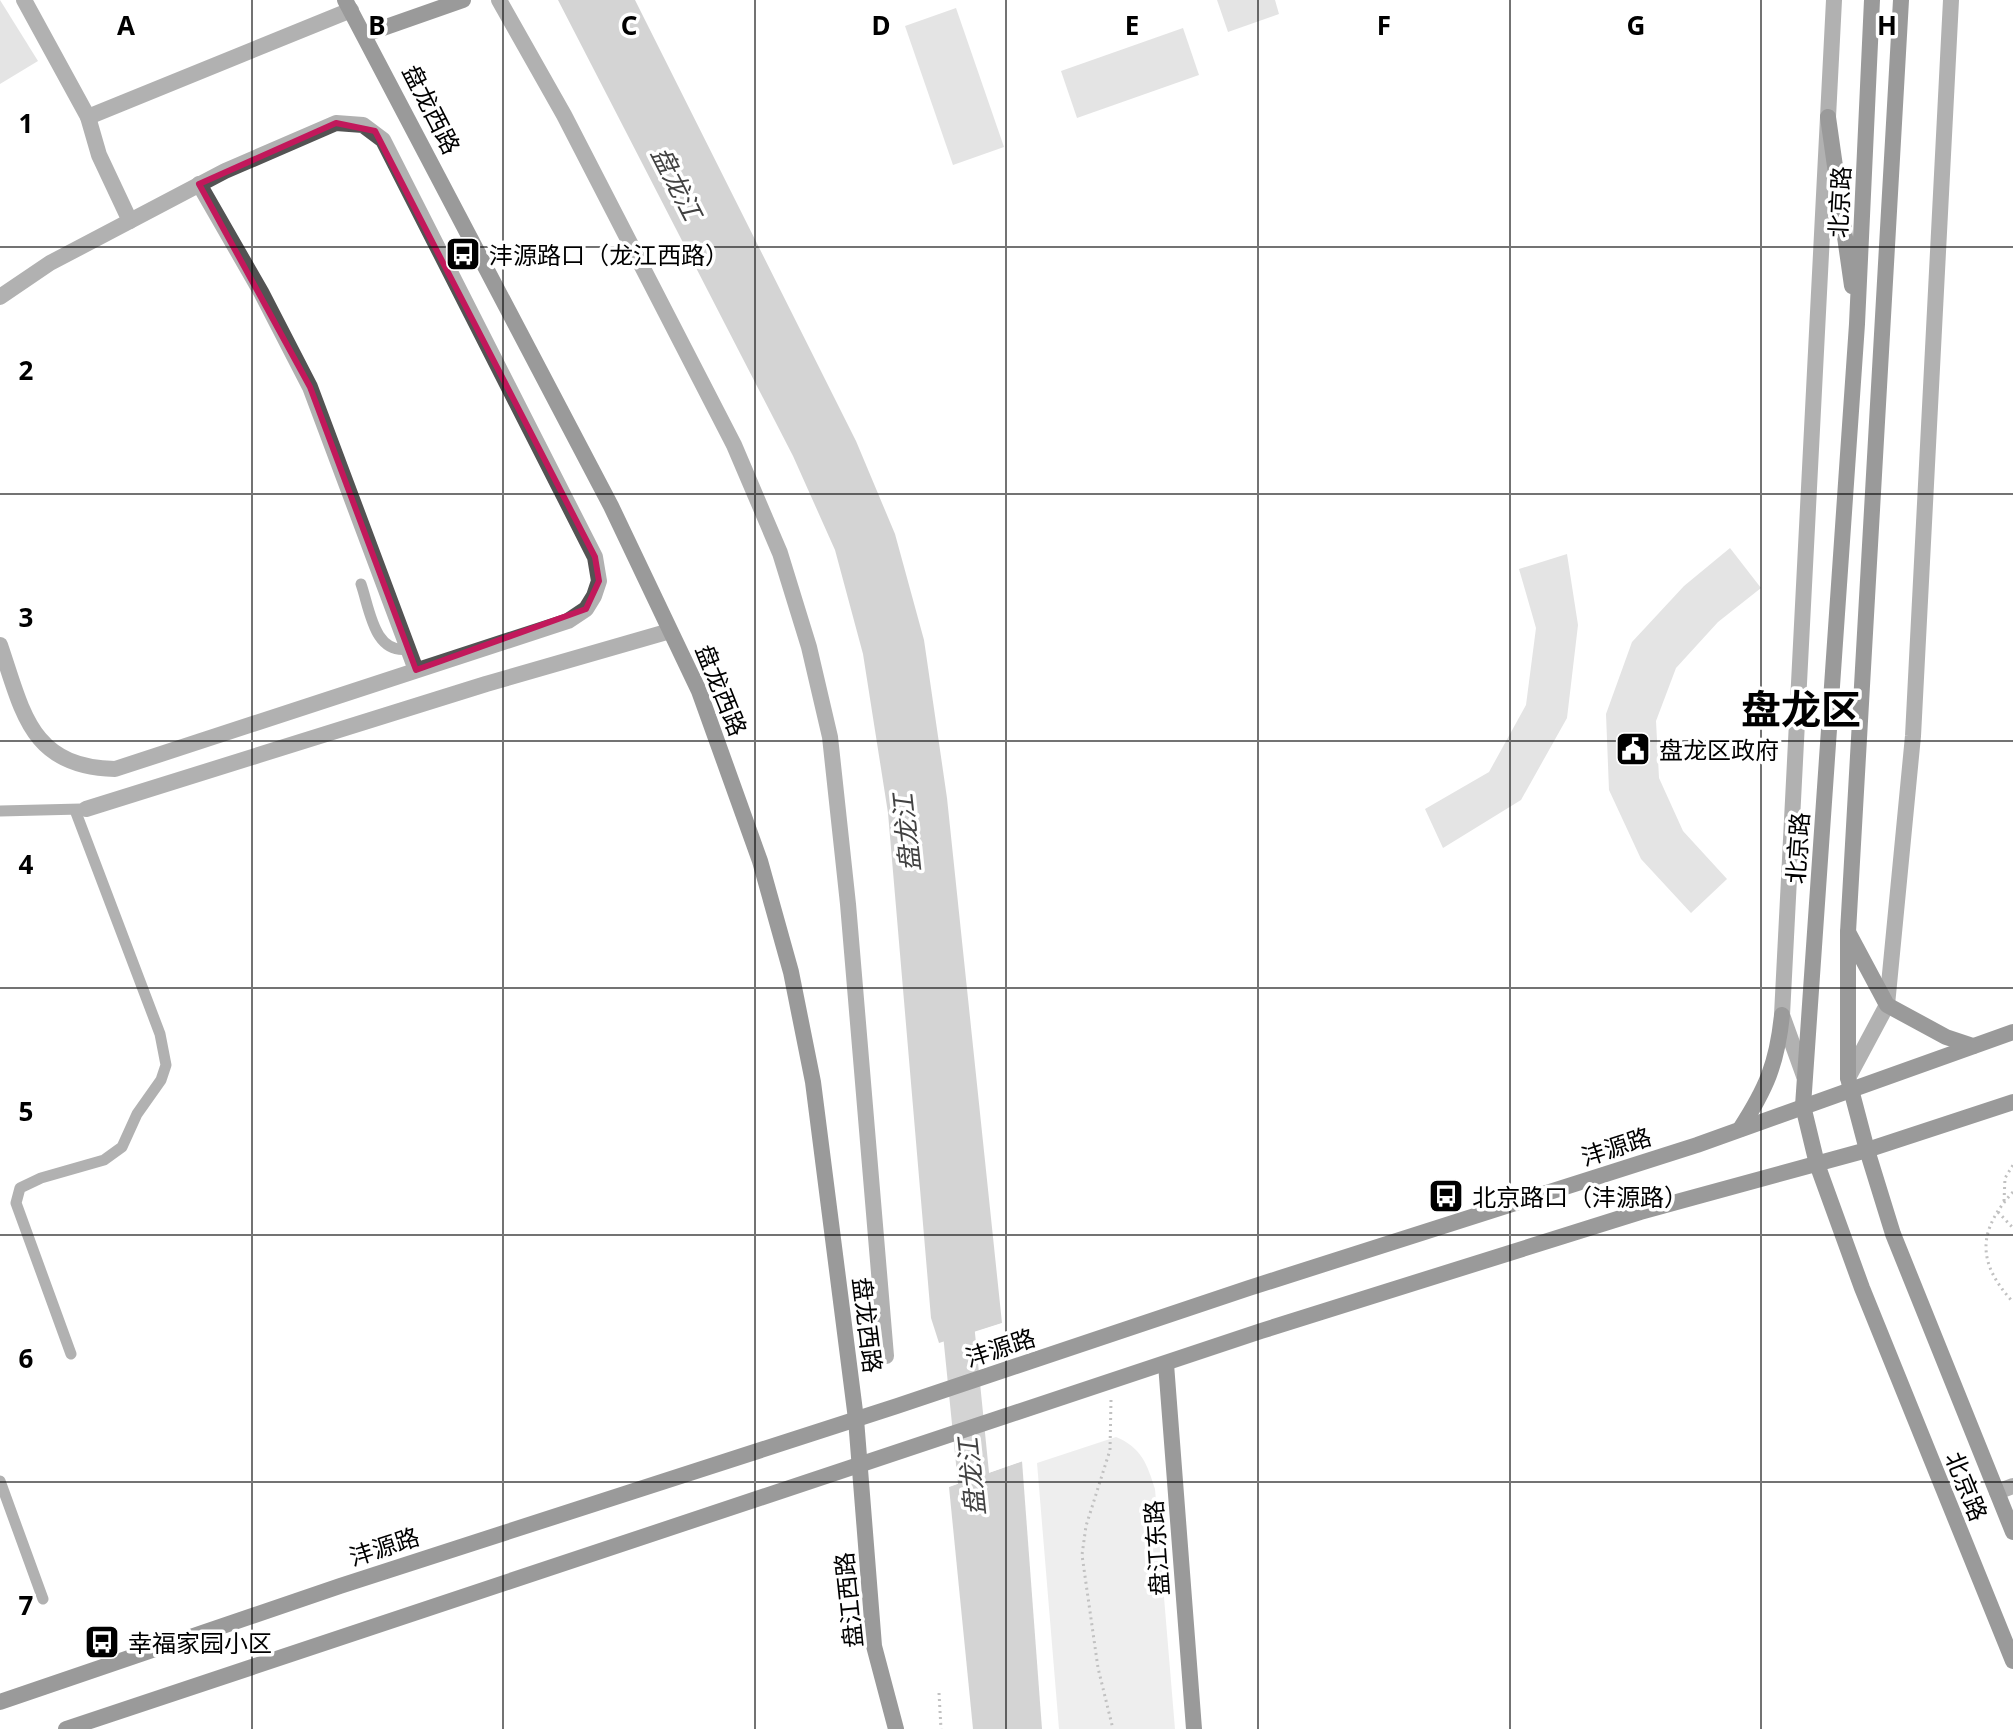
<svg xmlns="http://www.w3.org/2000/svg" width="2013" height="1729" viewBox="0 0 2013 1729" font-family="'Noto Sans','Noto Sans SC',sans-serif">
<rect width="100%" height="100%" fill="#fff"/>
<path fill="#dadada" d="M1116,1437c26,11 31,27 39,52l20,240h-116l-22,-266z"/>
<g fill="#a1a1a1">
<polygon points="558,0 635,0 856,441 895,534 924,640 947,798 1002,1323 939,1343 931,1318 888,813 863,654 835,550 793,456"/>
<polygon points="1022,1461 1042,1729 973,1729 949,1487"/>
</g>
<g fill="#fff">
<polygon points="1006,1322 1004,1326 940,1347 935,1345"/>
<polygon points="1021,1458 1026,1460 945,1488 948,1483"/>
</g>
<g fill="none" stroke-linecap="round" stroke-linejoin="round">
<polyline stroke="#a1a1a1" stroke-width="32" points="955,1294 978,1523"/>
</g>
<g fill="#c3c3c3">
<polygon points="0,0 38,61 0,84"/>
<polygon points="1217,0 1275,0 1279,14 1228,32"/>
<polygon points="956,8 1004,147 953,165 905,26"/>
<polygon points="1183,28 1199,75 1077,118 1061,71"/>
<polygon points="1730,548 1761,588 1718,622 1676,668 1656,721 1659,778 1683,831 1727,879 1691,913 1641,859 1609,790 1606,714 1632,642 1684,586"/>
<polygon points="1567,554 1578,625 1567,718 1521,800 1443,848 1425,809 1489,772 1526,705 1536,628 1519,569"/>
</g>
<g fill="none" stroke-linecap="round" stroke-linejoin="round">
<g stroke="#757575" stroke-width="3" stroke-dasharray="2 4" stroke-linecap="butt">
<path d="M2013,1192c-36,39 -36,71 0,110"/>
<polyline points="2004,1201 2005,1178 2013,1165"/>
<polyline points="1998,1212 2013,1228"/>
<polyline points="1111,1400 1110,1450 1086,1526 1082,1555 1098,1668 1113,1729"/>
<polyline points="939,1693 941,1729"/>
</g>
<g stroke="#535353" stroke-width="11">
<path d="M361,584c9,26 13,71 48,65"/>
<polyline points="0,811 81,809"/>
<polyline points="71,1354 16,1203 20,1188 41,1178 104,1160 122,1147 137,1114 161,1080 166,1065 160,1034 75,810"/>
<polyline points="0,1481 43,1599"/>
</g>
<g stroke="#535353" stroke-width="16">
<polyline points="24,0 88,117 99,155 130,221"/>
<polyline points="499,0 564,115 734,445 780,553 809,647 830,737 848,904 886,1356"/>
<polyline points="88,117 351,10"/>
<polyline points="199,184 261,292 310,387 416,670"/>
<path d="M0,297l50,-34 175,-92 111,-48 27,2 20,15 212,417 4,24 -5,15 -8,13 -18,12 -453,148c-85,-2 -92,-57 -115,-124"/>
<polyline points="86,809 486,684 670,631"/>
<polyline points="1804,1076 1782,1015 1834,0"/>
<polyline points="1848,1078 1887,1005 1913,736 1951,0"/>
<polyline points="1997,1492 2013,1486"/>
</g>
<g stroke="#202020" stroke-width="16">
<polyline points="345,0 611,506 699,691 760,861 791,972 813,1082 856,1419 874,1646 896,1729"/>
<polyline points="1872,0 1857,324 1803,1106 1817,1164 1862,1288 2013,1661"/>
<polyline points="1901,0 1848,932 1848,1078 1867,1150 1893,1234 2013,1532"/>
<polyline points="366,34 463,0"/>
<polyline points="1828,117 1852,286"/>
<polyline points="1848,932 1887,1005 1946,1037 1973,1046"/>
<path d="M1740,1129c26,-40 37,-65 42,-114"/>
<polyline points="1166,1364 1194,1729"/>
<polyline points="0,1702 340,1586 897,1406 1249,1288 1697,1145 2013,1032"/>
<polyline points="66,1729 1261,1331 1640,1212 1867,1150 2013,1102"/>
</g>
</g>
<path d="M0 0H2013V1729H0ZM336,123l39,8 220,426 4,24 -13,28 -170,61 -106,-283 -111,-203z" fill="#fff" fill-opacity=".55" fill-rule="evenodd"/>
<path fill="none" stroke="#c2185b" stroke-width="6" stroke-linejoin="round" d="M336,123l39,8 220,426 4,24 -13,28 -170,61 -106,-283 -111,-203z"/>
<path fill="none" stroke="#000" stroke-width="2" stroke-opacity="0.55" d="M252,0v1729M503,0v1729M755,0v1729M1006,0v1729M1258,0v1729M1510,0v1729M1761,0v1729M0,247h2013M0,494h2013M0,741h2013M0,988h2013M0,1235h2013M0,1482h2013"/>
<defs>
<g id="bus-square" transform="scale(1.8)"><rect x="-9" y="-9" width="18" height="18" rx="4" fill="#000" stroke="#fff"/><path d="M-5-6H5V4H4V6H2V4H-2V6H-4V4H-5ZM-3.5-4V0h7V-4ZM-3.5 1.2v1.5H-2V1.2ZM2 1.2v1.5H3.5V1.2Z" fill="#fff"/></g>
<g id="civic-square" transform="scale(1.8)"><rect x="-9" y="-9" width="18" height="18" rx="4" fill="#000" stroke="#fff"/><path d="M-.6-6.5H3V-4.5H.6V-3L4-1V1h2V6H-6V1h2V-1L-.6-3ZM-1.2 2.5V6h2.4V2.5Z" fill="#fff"/></g>
</defs>
<g fill-rule="evenodd">
<use href="#bus-square" x="463" y="254"/>
<use href="#civic-square" x="1633" y="749"/>
<use href="#bus-square" x="1446" y="1196"/>
<use href="#bus-square" x="102" y="1642"/>
</g>
<g text-anchor="middle" dominant-baseline="central" stroke-width="7" stroke-linejoin="round" paint-order="stroke">
<g font-size="24" fill="#000" stroke="#fff">
<text transform="translate(432 109) rotate(63)">盘龙西路</text>
<text transform="translate(1839 202) rotate(-87)">北京路</text>
<text transform="translate(722 690) rotate(68)">盘龙西路</text>
<text transform="translate(1797 848) rotate(-86)">北京路</text>
<text transform="translate(1616 1146) rotate(-18)">沣源路</text>
<text transform="translate(868 1325) rotate(83)">盘龙西路</text>
<text transform="translate(1000 1347) rotate(-18)">沣源路</text>
<text transform="translate(1967 1486) rotate(68)">北京路</text>
<text transform="translate(384 1546) rotate(-18)">沣源路</text>
<text transform="translate(1156 1548) rotate(-94)">盘江东路</text>
<text transform="translate(848 1600) rotate(-96)">盘江西路</text>
</g>
<g font-size="24" fill="#000" stroke="#fff" text-anchor="start">
<text x="489" y="254">沣源路口（龙江西路）</text>
<text x="1659" y="749">盘龙区政府</text>
<text x="1472" y="1196">北京路口（沣源路）</text>
<text x="128" y="1642">幸福家园小区</text>
</g>
<g font-size="26" font-style="italic" fill="#424242" stroke="#fff">
<text transform="translate(677 183) rotate(63)">盘龙江</text>
<text transform="translate(906 833) rotate(-96)">盘龙江</text>
<text transform="translate(971 1477) rotate(-96)">盘龙江</text>
</g>
<g font-size="40" font-weight="bold" fill="#000" stroke="#fff">
<text x="1801" y="708">盘龙区</text>
</g>
</g>
<g font-size="26" text-anchor="middle" font-weight="bold" fill="#000" stroke="#fff" stroke-width="7" stroke-linejoin="round" paint-order="stroke">
<text x="126" y="35">A</text>
<text x="377" y="35">B</text>
<text x="629" y="35">C</text>
<text x="881" y="35">D</text>
<text x="1132" y="35">E</text>
<text x="1384" y="35">F</text>
<text x="1636" y="35">G</text>
<text x="1887" y="35">H</text>
<text x="26" y="133">1</text>
<text x="26" y="380">2</text>
<text x="26" y="627">3</text>
<text x="26" y="874">4</text>
<text x="26" y="1121">5</text>
<text x="26" y="1368">6</text>
<text x="26" y="1615">7</text>
</g>
</svg>
